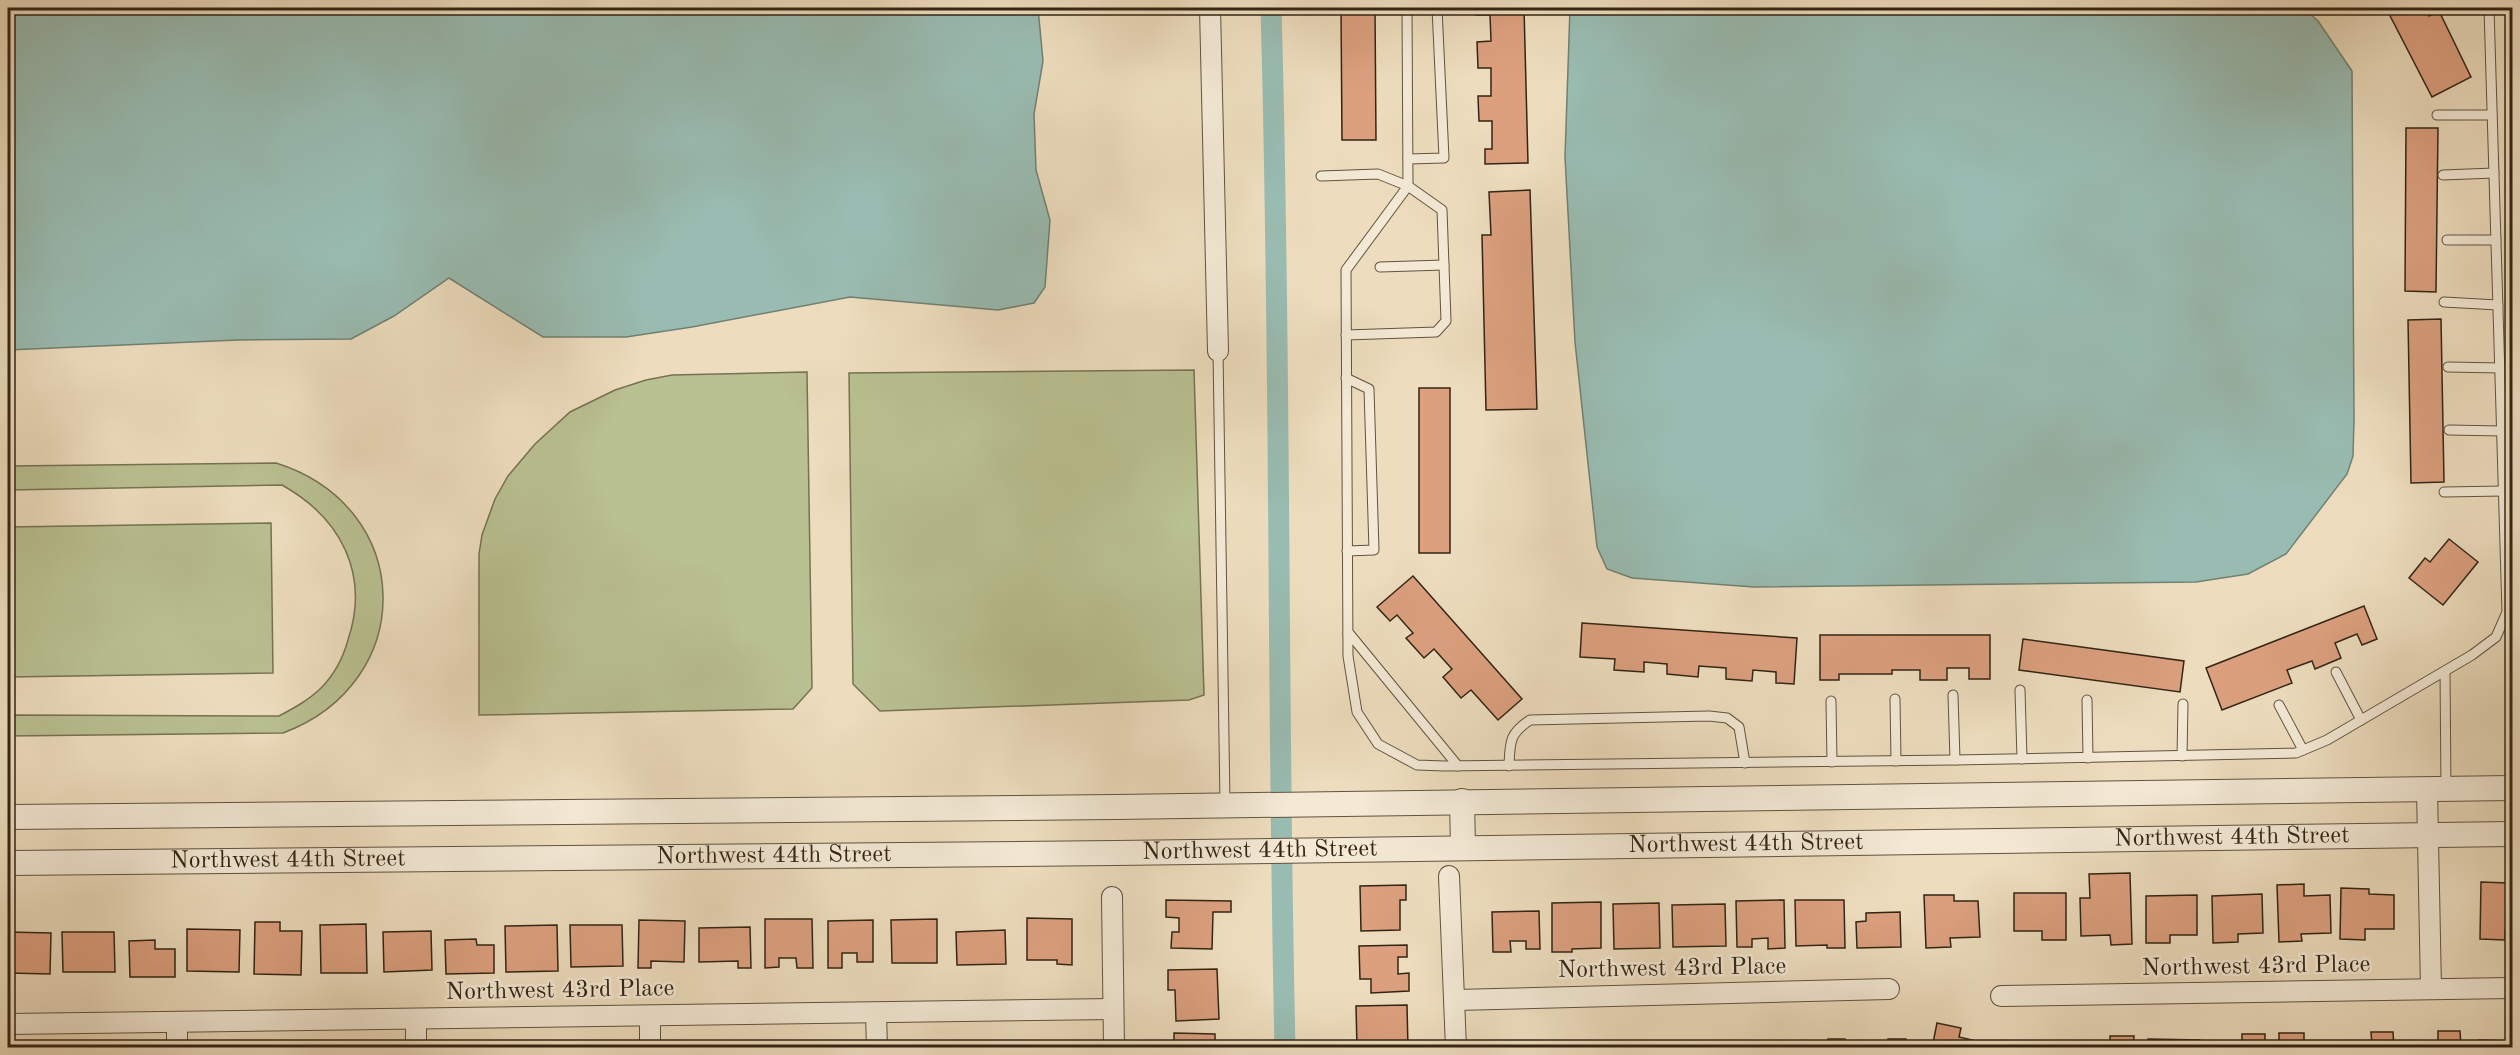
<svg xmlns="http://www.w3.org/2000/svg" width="2520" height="1055" viewBox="0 0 2520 1055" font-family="'Old Standard TT',serif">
<rect width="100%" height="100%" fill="#edddbe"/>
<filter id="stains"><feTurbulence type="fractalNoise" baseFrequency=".00333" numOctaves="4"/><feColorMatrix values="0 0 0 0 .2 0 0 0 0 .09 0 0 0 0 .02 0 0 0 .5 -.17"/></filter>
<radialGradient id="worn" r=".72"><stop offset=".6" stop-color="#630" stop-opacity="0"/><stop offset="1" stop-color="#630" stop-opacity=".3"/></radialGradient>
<g fill="#b9c091" stroke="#767253" stroke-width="1.5">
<polygon points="1194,370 1204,695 1189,700 880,711 853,684 849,373"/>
<polygon points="807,372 812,688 793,709 479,715 479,554 482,535 495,499 508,476 535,444 570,412 615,390 646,380 672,375"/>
<path d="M276,463c140,44 143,219 7,270l-275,3v-21l271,1c15,-8 30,-16 42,-28 14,-14 22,-30 27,-48 22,-66 -7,-122 -66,-155l-274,5v-24z"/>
<polygon points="271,523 273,673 8,677 8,527"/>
</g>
<g fill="#99bcb2" stroke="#708073" stroke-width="1.5">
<polygon points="8,8 1038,8 1043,61 1034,114 1036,170 1050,220 1045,287 1034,303 998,310 850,297 692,327 626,337 543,337 449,278 394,316 351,339 238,340 8,350"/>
<polygon points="1570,8 2303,8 2318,21 2352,71 2354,419 2353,456 2347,474 2286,554 2248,574 2196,582 1754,587 1632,578 1607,569 1597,547 1575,342 1565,157"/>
</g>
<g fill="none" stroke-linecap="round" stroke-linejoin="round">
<path stroke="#99bcb2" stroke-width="21" d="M1271,8c10,346 6,693 14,1040"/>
</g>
<g fill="#dca07f" stroke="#322515" stroke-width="1.5">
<polygon points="1341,8 1375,8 1376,140 1342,140"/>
<polygon points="1476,8 1524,8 1528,163 1485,164 1485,149 1492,149 1492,121 1479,121 1478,96 1491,96 1491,68 1478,68 1477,42 1491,41 1490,15 1476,15"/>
<polygon points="2386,8 2425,8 2429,16 2439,11 2471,77 2432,97"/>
<polygon points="2406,128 2438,128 2436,292 2405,291"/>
<polygon points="1530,190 1537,409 1486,410 1482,235 1491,235 1489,192"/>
<polygon points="2441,319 2444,482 2411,483 2408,320"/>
<rect x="1419" y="388" width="31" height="165"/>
<polygon points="2449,539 2478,562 2443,605 2409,578 2425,558 2430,562"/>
<polygon points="1413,576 1522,699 1498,720 1471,690 1461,698 1443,677 1452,669 1434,649 1424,658 1406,638 1413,633 1397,615 1390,621 1377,607"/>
<polygon points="2364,606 2377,639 2362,645 2357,634 2335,643 2341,658 2315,669 2312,661 2287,670 2292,683 2222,710 2206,668"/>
<polygon points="1582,623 1797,638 1794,684 1776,683 1776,672 1753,670 1752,681 1726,679 1726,668 1699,666 1698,677 1667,674 1667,664 1644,662 1644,672 1614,670 1615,659 1580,657"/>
<polygon points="1820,635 1990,635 1990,679 1969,679 1969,668 1947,668 1947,680 1920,680 1920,670 1892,670 1892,674 1839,674 1839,680 1820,680"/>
<polygon points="2023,639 2184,661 2180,692 2019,670"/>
<polygon points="2130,873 2132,944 2111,945 2110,935 2081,936 2080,898 2090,898 2089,874"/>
<polygon points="2481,882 2508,883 2508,892 2512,892 2512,930 2505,930 2505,940 2480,939"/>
<polygon points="2304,884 2304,896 2330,895 2331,933 2301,934 2302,941 2279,942 2277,885"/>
<polygon points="1406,885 1406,900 1400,900 1400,930 1361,931 1360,886"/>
<polygon points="2341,888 2369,889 2369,894 2394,895 2394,929 2365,929 2365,940 2340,939"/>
<polygon points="2014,893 2066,893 2066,940 2042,940 2042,931 2014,931"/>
<polygon points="2262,894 2263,933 2238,934 2238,942 2213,943 2212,896"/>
<polygon points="1924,895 1954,895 1954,901 1978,901 1980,937 1950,938 1951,947 1926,948"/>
<polygon points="2197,895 2197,935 2170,935 2170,943 2146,943 2146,896"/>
<polygon points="1166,900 1231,901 1231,912 1213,912 1212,949 1171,948 1172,932 1179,932 1179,918 1166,917"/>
<polygon points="1784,900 1785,948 1768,949 1768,938 1752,939 1752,947 1737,947 1736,901"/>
<polygon points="1795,900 1844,900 1845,948 1827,948 1827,945 1796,946"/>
<polygon points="1601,902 1601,948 1572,949 1572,952 1552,952 1552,903"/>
<polygon points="1659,903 1660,948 1614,949 1613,904"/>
<polygon points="1725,904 1726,946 1673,947 1672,905"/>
<polygon points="1539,911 1540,949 1526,949 1526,941 1510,941 1511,952 1493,952 1492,912"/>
<polygon points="1900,912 1901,947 1857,948 1856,922 1866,921 1866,913"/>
<polygon points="1027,918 1072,919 1072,965 1057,964 1057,960 1027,960"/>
<polygon points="765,919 812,919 813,968 797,968 796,958 779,958 779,967 765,968"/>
<polygon points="937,919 937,963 892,963 891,920"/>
<polygon points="639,920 685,921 684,962 651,961 651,968 638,968"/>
<polygon points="873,920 873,962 857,962 857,953 842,953 842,968 828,968 828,921"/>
<polygon points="255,922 280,922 280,931 302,931 301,975 254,974"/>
<polygon points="366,924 367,973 321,973 320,925"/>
<polygon points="557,925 558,971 506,972 505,926"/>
<polygon points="570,925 622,925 623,966 571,967"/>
<polygon points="750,927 751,968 738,968 738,961 699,962 699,928"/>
<polygon points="187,929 240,930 239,972 187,971"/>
<polygon points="1005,930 1006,964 957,965 956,932"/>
<polygon points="431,931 432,970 384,972 383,932"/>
<polygon points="8,932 51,933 50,974 8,973"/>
<polygon points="62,932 114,932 115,972 63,972"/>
<polygon points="476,939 477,945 494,945 494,973 446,974 445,940"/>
<polygon points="155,940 155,949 175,949 175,977 130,977 129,941"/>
<polygon points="1407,945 1407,957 1398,957 1398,974 1409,973 1409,991 1371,993 1371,979 1360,979 1359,946"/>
<polygon points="1217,969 1219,1019 1176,1021 1175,990 1168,990 1168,970"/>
<polygon points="1407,1005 1408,1048 1357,1048 1356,1006"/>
<polygon points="1937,1023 1961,1028 1959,1037 1985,1043 1985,1048 1932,1048"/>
<polygon points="2509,1030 2512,1030 2512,1048 2479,1048 2479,1040 2509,1041"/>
<polygon points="2438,1031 2460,1031 2461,1048 2408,1048 2408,1041 2438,1041"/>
<polygon points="2371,1032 2393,1032 2394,1048 2341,1048 2372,1045"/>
<polygon points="1174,1033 1215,1034 1215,1048 1174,1048"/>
<polygon points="2279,1033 2304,1033 2304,1041 2330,1041 2330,1048 2279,1048"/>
<polygon points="2242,1034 2265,1034 2265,1048 2212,1048 2212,1044 2242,1043"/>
<polygon points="2110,1036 2134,1036 2133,1048 2081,1048 2081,1045 2110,1046"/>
<polygon points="1828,1039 1845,1039 1846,1048 1828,1048"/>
<rect x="1888" y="1039" width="18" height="9"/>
<polygon points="2148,1039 2200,1040 2200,1048 2148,1048"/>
<rect x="1740" y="1041" width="14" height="7"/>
<polygon points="1813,1041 1813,1048 1799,1048 1799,1042"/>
<rect x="1859" y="1041" width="13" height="7"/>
<polygon points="1629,1042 1629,1048 1615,1048 1615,1043"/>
<polygon points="1674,1042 1726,1043 1726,1048 1674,1048"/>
<polygon points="1493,1044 1545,1045 1545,1048 1493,1048"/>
<polygon points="2017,1044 2069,1045 2069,1048 2017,1048"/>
</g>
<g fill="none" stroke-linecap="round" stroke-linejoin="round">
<g stroke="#61533f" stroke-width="11">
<g id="service">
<polyline points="1407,8 1408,186 1346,270 1348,656 1357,712 1378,744 1417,765 1444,766 1955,760 2296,753 2327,740 2472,655 2496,637 2507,612 2489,8"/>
<polyline points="2437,115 2492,115"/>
<polyline points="1408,159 1444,158 1437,8"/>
<polyline points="2443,175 2494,173"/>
<polyline points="1321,176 1378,174 1408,186 1442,210 1446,321 1436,332 1346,335"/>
<polyline points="2447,240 2496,240"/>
<polyline points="1380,267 1444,265"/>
<polyline points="2444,302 2498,305"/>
<polyline points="1218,351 1225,804"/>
<polyline points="2448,367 2500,368"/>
<polyline points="1346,378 1369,389 1374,550 1347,551"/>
<polyline points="2449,430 2502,431"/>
<polyline points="2444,492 2504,491"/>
<polyline points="1348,632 1458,766"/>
<polyline points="2445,671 2446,789"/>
<polyline points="2336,672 2361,720"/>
<polyline points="2020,690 2022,759"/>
<polyline points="1953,695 1955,760"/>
<polyline points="1895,699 1896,761"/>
<polyline points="2087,700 2088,758"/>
<polyline points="1831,701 1832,762"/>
<polyline points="2279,705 2303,750"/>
<polyline points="2182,756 2183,704"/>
<path d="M1509,766c1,-24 0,-32 21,-46l179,-4 18,2 12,9 6,36"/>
</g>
</g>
<g stroke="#61533f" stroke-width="22">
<g id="minor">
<polyline points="1210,8 1218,351"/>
<polyline points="2427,789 2431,989"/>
<polyline points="1449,876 1456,1048"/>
<polyline points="1112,897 1114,1048"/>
<polyline points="2001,996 2512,988"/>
<polyline points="1456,1000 1889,989"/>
<polyline points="876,1013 877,1048"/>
<polyline points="650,1016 650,1048"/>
<polyline points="416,1019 416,1048"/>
<polyline points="177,1022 177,1048"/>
<polyline points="8,1024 1113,1009"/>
</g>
</g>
<g stroke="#61533f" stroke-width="26">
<g id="tertiary">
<polyline points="1462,801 1463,848"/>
<polyline points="8,817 1115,807 2512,788"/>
<path id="s1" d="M8,863l1108,-10 1396,-19"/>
</g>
</g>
<use href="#service" stroke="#f3e9d5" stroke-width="9"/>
<use href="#minor" stroke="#f3e9d5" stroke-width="20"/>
<use href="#tertiary" stroke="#f3e9d5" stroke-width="24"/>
</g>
<g text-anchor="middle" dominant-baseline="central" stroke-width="5" stroke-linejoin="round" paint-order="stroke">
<g font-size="24" fill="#322515" stroke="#f3e9d5">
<text stroke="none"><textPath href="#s1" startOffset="2224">Northwest 44th Street</textPath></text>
<text stroke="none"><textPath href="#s1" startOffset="1738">Northwest 44th Street</textPath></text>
<text stroke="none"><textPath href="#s1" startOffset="1252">Northwest 44th Street</textPath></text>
<text stroke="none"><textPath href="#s1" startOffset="766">Northwest 44th Street</textPath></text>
<text stroke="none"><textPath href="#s1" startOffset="280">Northwest 44th Street</textPath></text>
<text transform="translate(2256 967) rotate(-1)">Northwest 43rd Place</text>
<text transform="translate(1672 969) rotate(-1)">Northwest 43rd Place</text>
<text transform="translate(560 991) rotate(-1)">Northwest 43rd Place</text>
</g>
</g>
<rect width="2520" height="1055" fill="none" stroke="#edddbe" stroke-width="30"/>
<rect x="9" y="9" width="2502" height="1037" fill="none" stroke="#322515" stroke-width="3"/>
<rect x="15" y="15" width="2490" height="1025" fill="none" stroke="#322515" stroke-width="1.5"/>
<rect width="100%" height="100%" filter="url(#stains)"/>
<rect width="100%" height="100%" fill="url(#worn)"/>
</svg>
